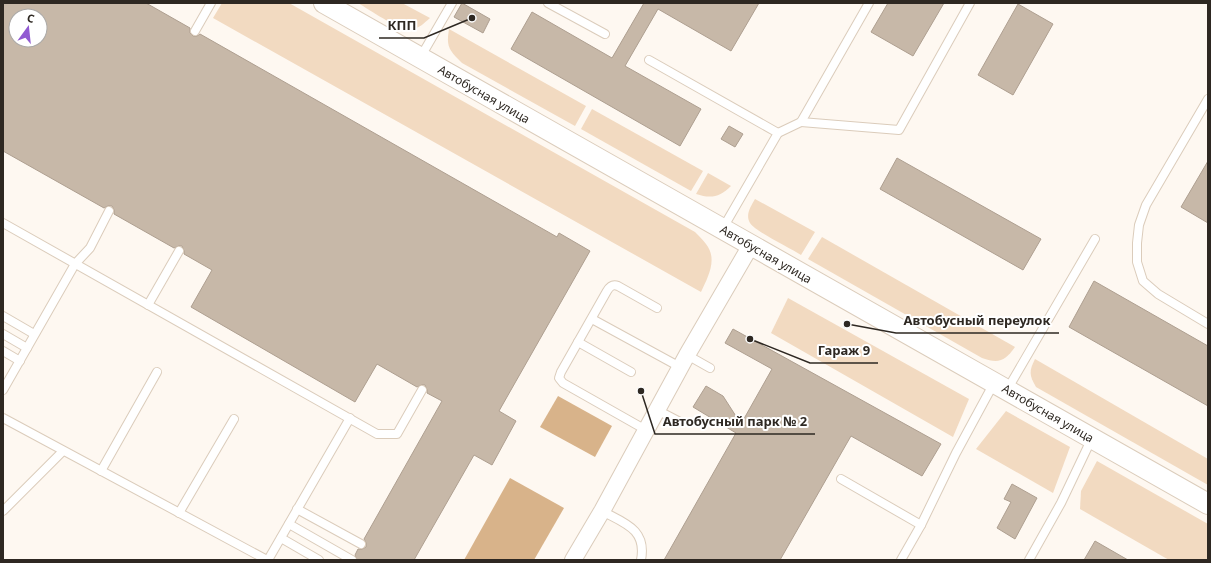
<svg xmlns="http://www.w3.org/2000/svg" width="1211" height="563" viewBox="0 0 1211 563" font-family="'Noto Sans',sans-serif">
<rect width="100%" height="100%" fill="#fef8f1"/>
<g fill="#f2dac1">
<path d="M222,3h67l406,229c4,4 8,8 11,12 12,15 2,33 -5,48l-488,-274z"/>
<path d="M358,3h44l28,15c-6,5 -11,11 -19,11 -13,1 -41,-19 -53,-26z"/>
<path d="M449,29l137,77 -11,20 -113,-63c-13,-13 -16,-16 -13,-34z"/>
<polygon points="592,109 703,171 691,191 581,129"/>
<path d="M708,173l23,13c-11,11 -20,13 -35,8z"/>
<path d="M755,199l60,33 -14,23c-11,-7 -45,-23 -51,-32 -5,-8 1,-17 5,-24z"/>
<path d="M822,237l193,110c-10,14 -16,17 -33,11l-174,-99z"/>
<polygon points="788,298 969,399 953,437 771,333"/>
<path d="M1035,359l173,100v26l-172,-98c-7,-12 -7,-16 -1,-28z"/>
<polygon points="1006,411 1070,447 1053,493 976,449"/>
<polygon points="1097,461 1208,524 1208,560 1169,560 1080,509 1081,491"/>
</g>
<g fill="#d8b38a">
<polygon points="558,396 612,426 595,457 540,427"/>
<polygon points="510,478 564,508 534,560 464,560"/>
</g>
<g fill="#c7b8a8" stroke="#ae9f90" fill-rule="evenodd">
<path d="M3,3h143l44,25v5l3,3h4l3,-2 357,203 2,-4 31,18 -91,160 17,10 -24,44 -18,-10 -60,105h-57l-2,-5 3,-6h4l4,-2v-4l-2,-4 78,-138 -15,-8v-3l-2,-5h-3l-5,2 -40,-23 -22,38 -164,-95 21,-37 -28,-16v-3l-2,-5h-3l-5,2 -60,-34v-4l-2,-4h-4l-4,2 -101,-57zM16,16h24v24h-24z"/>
<polygon points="462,3 490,19 483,33 454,17"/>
<polygon points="644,3 759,3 731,51 658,9 625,66 701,109 680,146 511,49 532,12 612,58"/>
<polygon points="888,3 944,3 913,56 871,32"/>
<polygon points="1018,4 1053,24 1013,95 978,75"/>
<polygon points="729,126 743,134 735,147 721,139"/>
<polygon points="897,158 1041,239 1023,270 880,189"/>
<polygon points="1208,161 1208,223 1181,207"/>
<polygon points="1094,281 1208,346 1208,406 1069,327"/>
<polygon points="733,329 941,444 922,476 851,436 780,560 664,560 736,433 693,407 706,386 723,396 741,424 772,369 725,343"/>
<polygon points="1012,484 1037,498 1015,539 997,528 1011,502 1004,499"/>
<polygon points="1095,541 1128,560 1084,560"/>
</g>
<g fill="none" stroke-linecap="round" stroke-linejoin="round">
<g stroke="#dbccbb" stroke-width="10">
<g id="service">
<polyline points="548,3 605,34"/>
<polyline points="195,31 211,3"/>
<polyline points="420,58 452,3"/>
<polyline points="649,60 778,133 723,228"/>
<polyline points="1208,99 1146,205 1139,225 1137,243 1137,262 1143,281 1158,294 1208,324"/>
<polyline points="801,122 899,130 970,3"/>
<polyline points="778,133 801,122 869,3"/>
<polyline points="3,223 377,434 397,434 422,390"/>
<polyline points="148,305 179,251"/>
<polyline points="3,316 34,334"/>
<polyline points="592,319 680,367"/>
<polyline points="3,334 27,348"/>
<polyline points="578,342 631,372"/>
<polyline points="3,351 20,361"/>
<polyline points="687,355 710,368"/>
<polyline points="3,390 75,264 90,248 109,211"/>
<polyline points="1007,390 1095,239"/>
<polyline points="657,410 680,422"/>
<polyline points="3,418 267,560"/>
<path d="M646,430l-83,-47 -4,-5 2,-6 46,-81c3,-5 6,-7 11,-5l39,22"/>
<polyline points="101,471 157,372"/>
<polyline points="841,479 921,525"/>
<polyline points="297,509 361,544"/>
<polyline points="3,511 63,451"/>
<path d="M602,511c22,12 45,18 39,49"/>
<polyline points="179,513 234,419"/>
<polyline points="289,524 352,560"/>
<polyline points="281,538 319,560"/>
<polyline points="268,560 350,418"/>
<polyline points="901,560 921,525 956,453 994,383"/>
<polyline points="1029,560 1061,503 1092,438"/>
</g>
</g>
<g stroke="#dbccbb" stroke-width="18">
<polyline id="minor" points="573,560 602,511 687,355 751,245"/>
</g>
<g stroke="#dbccbb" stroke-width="22">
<polyline id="tertiary" points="324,3 1208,504"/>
</g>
<use href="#service" stroke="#fff" stroke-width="8"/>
<use href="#minor" stroke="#fff" stroke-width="16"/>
<use href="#tertiary" stroke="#fff" stroke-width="20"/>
</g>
<g text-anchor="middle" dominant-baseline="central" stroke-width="4" stroke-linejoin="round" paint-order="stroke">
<g font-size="12" fill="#2e2822" stroke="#fff">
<text transform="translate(484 94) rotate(30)">Автобусная улица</text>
<text transform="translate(766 254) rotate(30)">Автобусная улица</text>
<text transform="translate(1048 413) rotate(30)">Автобусная улица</text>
</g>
</g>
<path fill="none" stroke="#2e2822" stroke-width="1.5" d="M472 18L424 38H379M847 324L896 333H1059M750 339L810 363H878M641 391L655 434H815"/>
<g fill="#2e2822" stroke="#fff" stroke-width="1.5">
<circle cx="472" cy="18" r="4"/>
<circle cx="847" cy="324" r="4"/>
<circle cx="750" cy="339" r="4"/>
<circle cx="641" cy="391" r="4"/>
</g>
<g font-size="13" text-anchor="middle" font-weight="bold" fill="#2e2822" stroke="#fff" stroke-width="4" stroke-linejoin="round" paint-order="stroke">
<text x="402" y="30">КПП</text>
<text x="977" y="325">Автобусный переулок</text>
<text x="844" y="355">Гараж 9</text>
<text x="735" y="426">Автобусный парк № 2</text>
</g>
<rect width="1211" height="563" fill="none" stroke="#2e2822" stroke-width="8"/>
<g transform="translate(28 28) rotate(15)"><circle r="19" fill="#ffffff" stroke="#aba9a7"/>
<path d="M0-3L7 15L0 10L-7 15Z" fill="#915ad2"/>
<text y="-6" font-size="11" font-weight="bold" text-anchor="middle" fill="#2e2822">С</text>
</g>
</svg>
